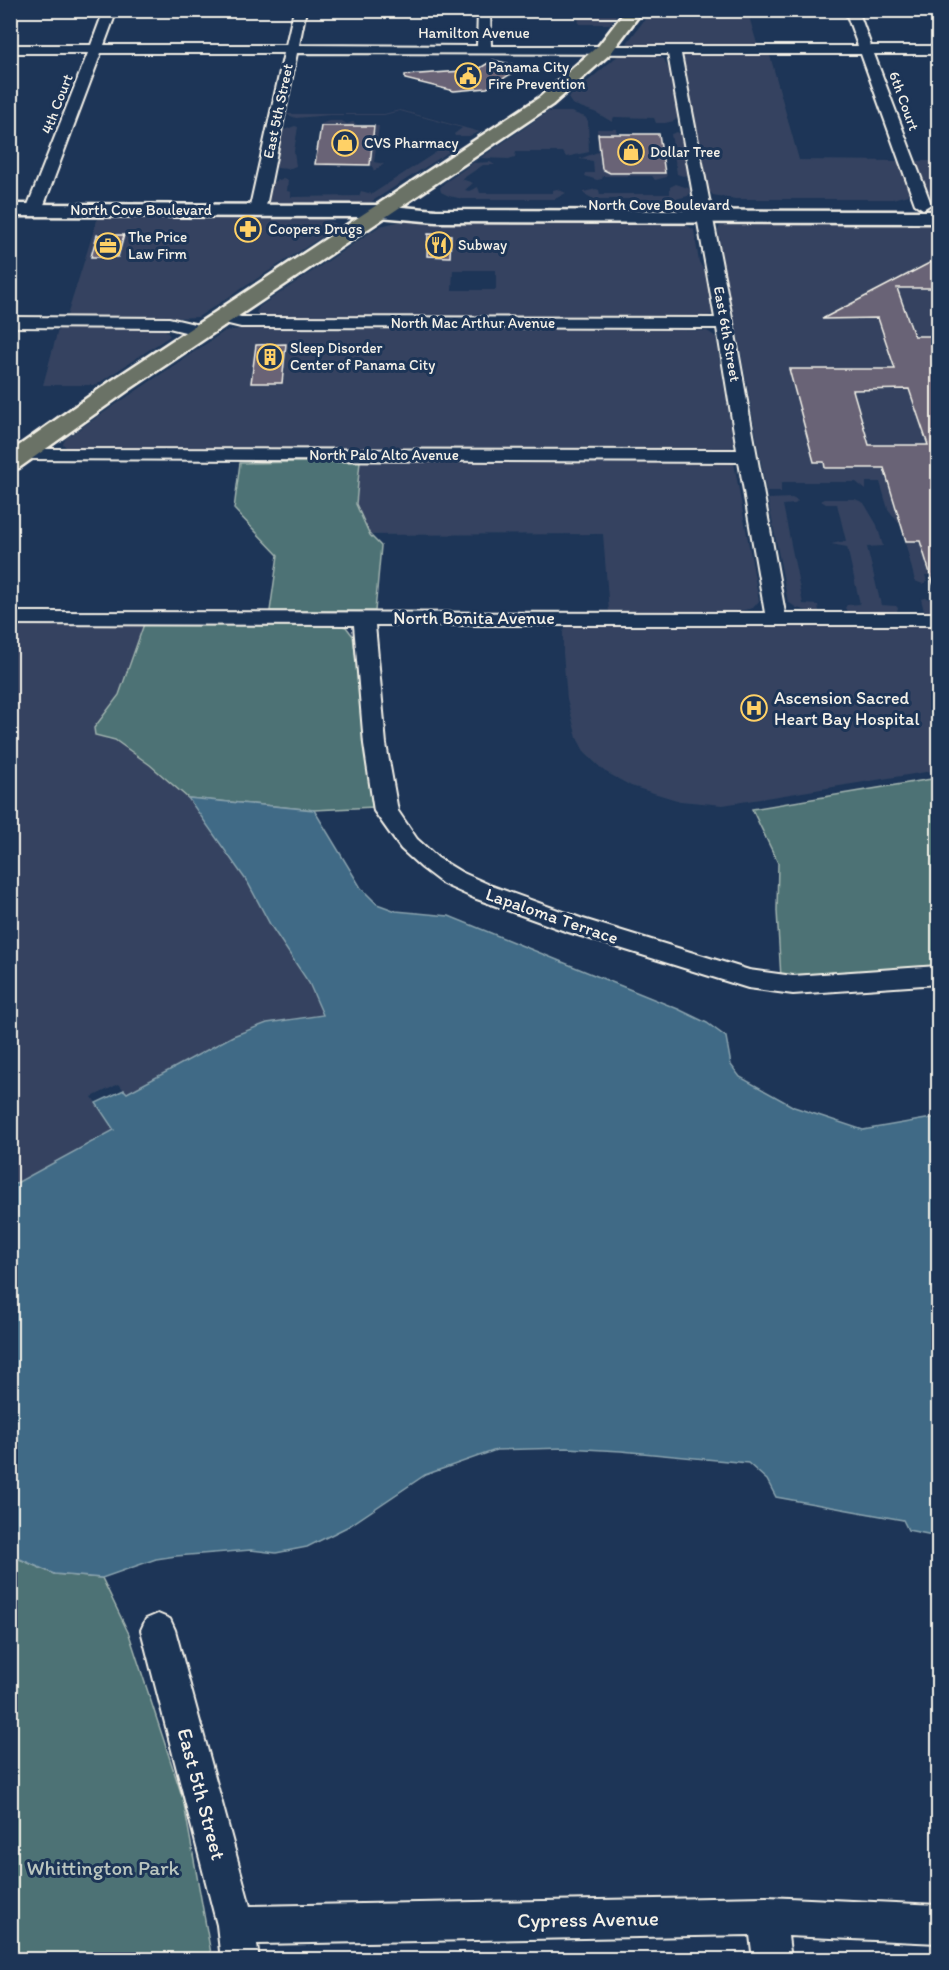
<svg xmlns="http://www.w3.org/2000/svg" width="949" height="1970" viewBox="0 0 949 1970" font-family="Itim,sans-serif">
<rect width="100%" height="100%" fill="#1d3557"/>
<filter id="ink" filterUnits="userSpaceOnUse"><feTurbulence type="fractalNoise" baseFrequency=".0167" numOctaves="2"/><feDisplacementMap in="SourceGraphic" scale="12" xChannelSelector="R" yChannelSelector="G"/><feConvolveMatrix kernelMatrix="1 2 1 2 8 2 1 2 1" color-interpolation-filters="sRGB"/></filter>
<g filter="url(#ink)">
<g fill="#344360" fill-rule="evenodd">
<polygon points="747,10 758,47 633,46 627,43 651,11"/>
<polygon points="546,11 546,10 619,11 610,24 579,24 578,14 547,14"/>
<polygon points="682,52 769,52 799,160 899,161 910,189 908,195 892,199 735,199 713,195 709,191"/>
<path d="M621,53h28l15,6 9,20 17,95 1,17 -3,5 -12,3h-213l-14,-3 -8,-4 -1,-4 4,-5 124,-85zM568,98l4,6 25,9 15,9 2,-5 40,1 2,5h9l9,-2 5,-5 4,19 -6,-3 -6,2 6,40 6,2 7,-2 1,15 -15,-5 -6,3v7h-70l-1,-4 -3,-1 -12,3v2l10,5h-39l11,-6 -9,-4 -4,1v3h-73l-2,-6 -9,4 -4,-1 8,-7 -11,-4 21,-14h12l-5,-3 -16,1 7,-5 28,1 6,-2 1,-5h47l3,5 23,-5 -1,-31 -3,-4 -14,-5h-22z"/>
<polygon points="400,110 480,132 469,136 455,136 454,134 462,128 400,111 384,115 330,115 296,118 285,114 384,114"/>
<polygon points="329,121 342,121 347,124 353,122 359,126 379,126 374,162 384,164 374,171 372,166 314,166 321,124"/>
<polygon points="295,126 298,127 294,151 296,166 288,169 277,168 274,165 281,131"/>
<polygon points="597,129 616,129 617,134 660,134 667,177 655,180 652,176 603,176 602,179 597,180 585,176 586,173 594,173 593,161 579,159 598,152"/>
<polygon points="438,142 449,146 449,152 371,202 272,204 267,200 270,183 282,179 288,180 287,191 291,192 291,197 359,196 361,191 372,194 444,147 437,144"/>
<polygon points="916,161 938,161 938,198 928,194"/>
<polygon points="98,217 322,219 337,224 334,229 198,317 152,319 66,319"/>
<path d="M446,221l239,3 9,6 5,32 9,15 6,37 -12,4 -437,-1 -9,-4 3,-6 121,-81 17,-4zM453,270h43v20h-44z"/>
<polygon points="733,222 938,222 938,575 925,575 927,581 923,584 915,581 901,526 888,509 880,482 866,482 866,490 856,482 785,482 781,484 781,492 767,492 768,499 792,498 798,501 795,504 783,505 803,604 818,605 819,611 847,611 845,608 847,605 860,604 847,547 831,544 846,541 837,504 826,504 821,501 825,499 855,499 864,503 877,525 883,546 867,547 881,605 896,606 898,608 897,611 924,611 921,599 926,598 931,599 934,607 938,607 938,611 808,611 797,608 788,602 768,500 738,337 725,276 718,230 720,226"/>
<polygon points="59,326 150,327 165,329 170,336 96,385 43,385"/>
<polygon points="253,327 645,328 707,331 716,337 734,446 728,450 613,451 78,450 67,448 63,444 66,438 225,331"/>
<polygon points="360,460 734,463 759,601 753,608 740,611 609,612 603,534 354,535"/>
<polygon points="11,624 144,624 119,695 94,728 108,740 115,740 150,765 188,798 248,883 271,926 309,983 323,1016 267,1023 233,1036 126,1093 119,1084 92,1097 115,1130 11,1186"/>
<polygon points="570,626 938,627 938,770 723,805 680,801 631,786 604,771 585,753 577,738 567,699 563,653 563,632 566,627"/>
</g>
<g fill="#4d7274" stroke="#a0b2ae" stroke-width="1.5">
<polygon points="360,461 356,504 370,535 381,546 375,611 270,611 278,555 234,509 240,463"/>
<polygon points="330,623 346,627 353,636 374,807 314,810 188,798 150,765 115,740 95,735 94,728 119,695 144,624"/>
<polygon points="938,778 938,967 781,978 777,911 778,863 752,809"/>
<polygon points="10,1555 54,1574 102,1578 129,1634 183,1799 212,1959 15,1959 10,1936"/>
</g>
<polygon fill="#406b86" stroke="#88a1ad" stroke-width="1.5" points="188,798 314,810 361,888 377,904 396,911 449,916 678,1009 707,1023 726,1037 731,1065 740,1077 794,1107 863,1130 938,1117 938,1536 908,1530 903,1520 776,1497 767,1480 748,1463 621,1451 566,1448 496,1450 425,1475 349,1526 307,1547 276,1553 251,1550 176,1556 156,1559 102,1578 54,1574 11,1555 11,1186 114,1130 96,1103 124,1090 127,1093 233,1036 267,1023 323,1015 309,983 271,926 248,883"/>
<g fill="#696476" stroke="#f4f1e8" stroke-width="1.5" fill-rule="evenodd">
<polygon points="493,60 523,67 487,88 454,91 405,79 405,75 477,70"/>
<polygon points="321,126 374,126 370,165 315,164"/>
<polygon points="598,134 659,134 665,173 610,173 602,169"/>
<polygon points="428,234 451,235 450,257 427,256"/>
<polygon points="97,235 124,235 118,257 91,257"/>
<path d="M939,258v30h-42l17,48h25v249l-5,1 -14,-45h-14l-22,-73h-59l-1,-6h-10l-25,-93h106l-17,-51 -56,1zM909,389l19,56h-59l-16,-55z"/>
<polygon points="286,344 282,383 251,383 256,345"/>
</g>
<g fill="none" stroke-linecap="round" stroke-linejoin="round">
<g stroke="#f4f1e8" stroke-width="4">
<g id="street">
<polygon points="104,10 117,10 104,45 286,45 294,10 306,10 299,45 477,46 478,10 490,10 491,46 858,46 845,10 858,10 871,46 938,46 938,54 874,54 931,204 923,209 915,204 861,54 681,54 733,323 785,613 938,613 938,625 375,625 386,744 398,811 417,839 438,858 461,872 492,886 583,919 749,970 793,976 938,966 938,984 793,994 748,988 565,931 474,898 443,884 422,868 401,849 374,811 364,744 354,625 10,624 10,612 765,613 739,462 13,459 11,455 13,451 20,449 737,450 717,328 241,327 216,321 214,317 222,312 241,317 715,318 668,54 297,53 265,211 257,216 249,211 284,53 101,53 42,210 34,215 29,213 26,210 88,53 10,53 10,45 91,45"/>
<polygon points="10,317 169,318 207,327 209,331 201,336 169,328 10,327"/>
<polygon points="158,1614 170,1619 175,1630 250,1906 767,1897 938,1905 938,1943 788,1936 791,1960 753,1960 750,1935 257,1944 259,1960 221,1960 217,1925 141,1630 146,1619"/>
</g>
</g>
<g stroke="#f4f1e8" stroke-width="5">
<polygon id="secondary" points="10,204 380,205 436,210 938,211 938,223 436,222 380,217 10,216"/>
</g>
<g stroke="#f4f1e8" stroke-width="5">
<polygon id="primary" points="626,10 643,10 611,53 552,105 127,391 19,468 10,470 10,452 111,381 540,97 599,45"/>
</g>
<use href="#street" fill="#1d3557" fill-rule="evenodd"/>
<use href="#secondary" fill="#1d3557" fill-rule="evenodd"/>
<use href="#primary" fill="#6a7266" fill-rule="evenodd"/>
</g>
</g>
<defs>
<g id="civic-ring" transform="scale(1.35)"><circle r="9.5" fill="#1d3557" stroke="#ffd166" stroke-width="1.5"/><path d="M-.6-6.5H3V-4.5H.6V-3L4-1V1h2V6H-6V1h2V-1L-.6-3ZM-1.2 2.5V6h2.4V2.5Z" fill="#ffd166"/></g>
<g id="shop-ring" transform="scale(1.35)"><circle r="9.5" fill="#1d3557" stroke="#ffd166" stroke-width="1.5"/><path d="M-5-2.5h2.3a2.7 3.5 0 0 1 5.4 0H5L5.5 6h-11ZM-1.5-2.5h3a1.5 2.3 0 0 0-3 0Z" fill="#ffd166"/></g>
<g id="pharmacy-ring" transform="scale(1.35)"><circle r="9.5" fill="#1d3557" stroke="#ffd166" stroke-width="1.5"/><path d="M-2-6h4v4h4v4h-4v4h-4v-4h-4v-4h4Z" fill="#ffd166"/></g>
<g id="restaurant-ring" transform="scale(1.35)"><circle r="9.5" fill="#1d3557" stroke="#ffd166" stroke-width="1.5"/><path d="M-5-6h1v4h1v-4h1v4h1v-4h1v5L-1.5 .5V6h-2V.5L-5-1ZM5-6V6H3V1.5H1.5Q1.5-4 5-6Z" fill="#ffd166"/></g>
<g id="office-ring" transform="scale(1.35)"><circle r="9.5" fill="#1d3557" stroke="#ffd166" stroke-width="1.5"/><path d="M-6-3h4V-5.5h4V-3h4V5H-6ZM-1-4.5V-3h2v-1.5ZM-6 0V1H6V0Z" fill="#ffd166"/></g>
<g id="building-ring" transform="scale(1.35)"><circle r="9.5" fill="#1d3557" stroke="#ffd166" stroke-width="1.5"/><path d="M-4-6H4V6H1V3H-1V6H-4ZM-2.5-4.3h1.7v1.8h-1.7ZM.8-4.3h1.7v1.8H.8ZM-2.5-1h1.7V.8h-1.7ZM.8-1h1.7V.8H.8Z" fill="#ffd166"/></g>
<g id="hospital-ring" transform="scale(1.35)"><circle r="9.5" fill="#1d3557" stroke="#ffd166" stroke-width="1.5"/><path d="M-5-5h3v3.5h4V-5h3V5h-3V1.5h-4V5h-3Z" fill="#ffd166"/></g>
</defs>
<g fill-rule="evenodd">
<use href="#civic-ring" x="468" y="76"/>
<use href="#shop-ring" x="345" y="143"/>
<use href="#shop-ring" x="631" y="152"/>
<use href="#pharmacy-ring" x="248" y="229"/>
<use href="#restaurant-ring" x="439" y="245"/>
<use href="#office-ring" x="108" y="246"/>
<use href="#building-ring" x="270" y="357"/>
<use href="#hospital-ring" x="754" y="708"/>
</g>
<g text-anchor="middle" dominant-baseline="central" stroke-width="6" stroke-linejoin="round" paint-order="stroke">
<g font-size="15" fill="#f4f1e8" stroke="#1d3557">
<text x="474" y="33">Hamilton Avenue</text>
<text transform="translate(904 101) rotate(70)">6th Court</text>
<text transform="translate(57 104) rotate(-69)">4th Court</text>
<text transform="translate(278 111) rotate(-78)">East 5th Street</text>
<text x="659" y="205">North Cove Boulevard</text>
<text x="141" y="210">North Cove Boulevard</text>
<text x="473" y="323">North Mac Arthur Avenue</text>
<text transform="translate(727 334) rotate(80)">East 6th Street</text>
<text x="384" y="455">North Palo Alto Avenue</text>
</g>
<g font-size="15" fill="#f4f1e8" stroke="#1d3557" text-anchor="start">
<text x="488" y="67">Panama City<tspan x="488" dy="17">Fire Prevention</tspan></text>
<text x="364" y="143">CVS Pharmacy</text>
<text x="650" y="152">Dollar Tree</text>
<text x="268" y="229">Coopers Drugs</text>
<text x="128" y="237">The Price<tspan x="128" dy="17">Law Firm</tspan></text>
<text x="458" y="245">Subway</text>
<text x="290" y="348">Sleep Disorder<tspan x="290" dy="17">Center of Panama City</tspan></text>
</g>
<g font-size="18" fill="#f4f1e8" stroke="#1d3557">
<text x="474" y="618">North Bonita Avenue</text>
<text transform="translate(552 916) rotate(19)">Lapaloma Terrace</text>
</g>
<g font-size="18" fill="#f4f1e8" stroke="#1d3557" text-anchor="start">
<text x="774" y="698">Ascension Sacred<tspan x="774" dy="21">Heart Bay Hospital</tspan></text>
</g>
<g font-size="21" fill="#f4f1e8" stroke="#1d3557">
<text transform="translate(202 1794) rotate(75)">East 5th Street</text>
<text transform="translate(588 1919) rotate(-1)">Cypress Avenue</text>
</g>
<g font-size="21" fill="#bac5bf" stroke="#1d3557">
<text x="103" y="1867">Whittington Park</text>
</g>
</g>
<rect width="949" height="1970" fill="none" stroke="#1d3557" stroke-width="36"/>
<rect x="18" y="18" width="913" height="1934" fill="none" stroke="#f4f1e8" stroke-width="2" filter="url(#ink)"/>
</svg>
